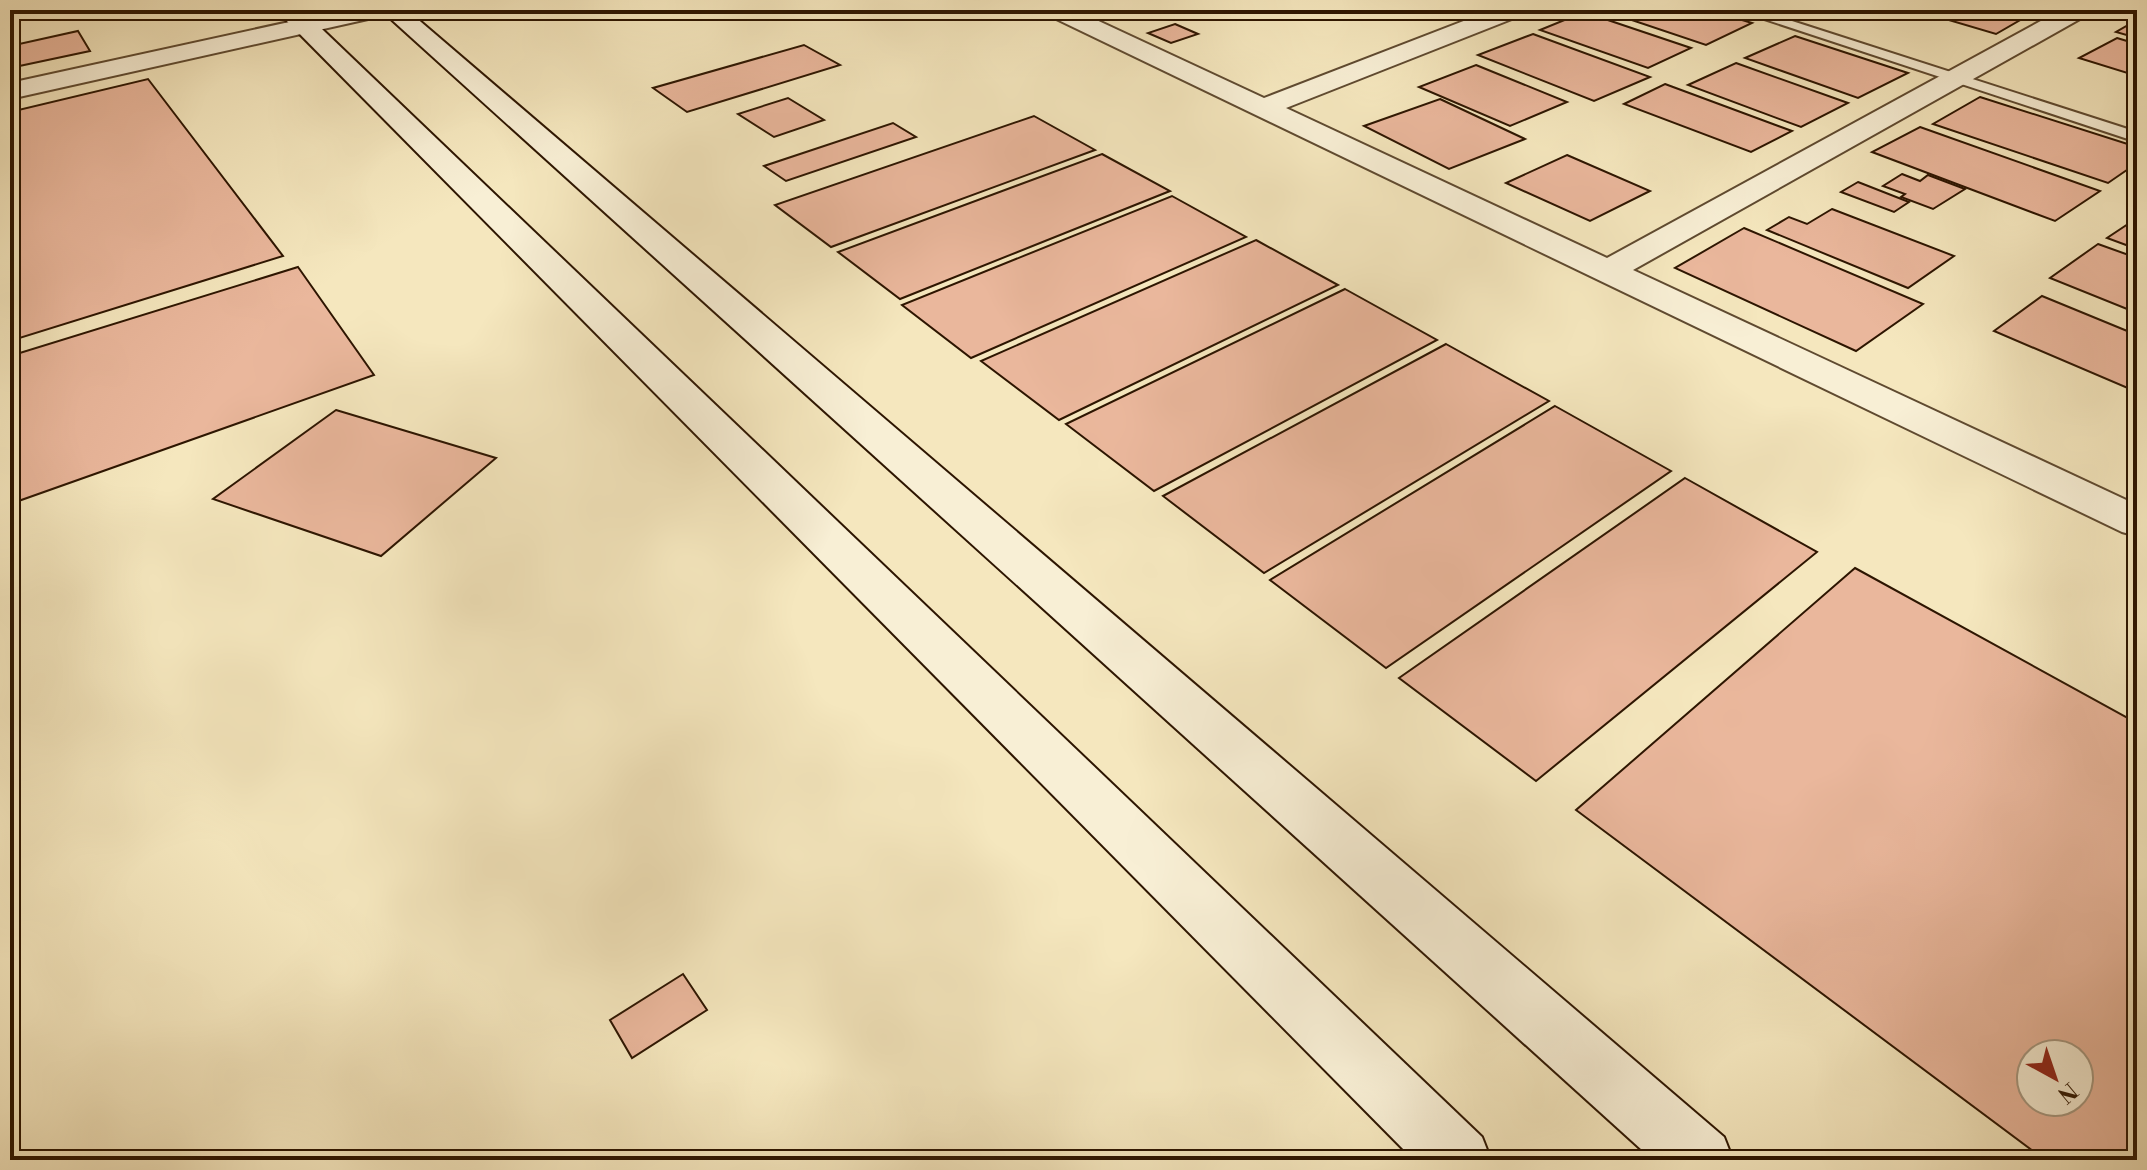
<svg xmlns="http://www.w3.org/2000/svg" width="2147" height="1170" viewBox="0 0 2147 1170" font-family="'Libre Bodoni',serif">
<rect width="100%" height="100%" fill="#f5e7be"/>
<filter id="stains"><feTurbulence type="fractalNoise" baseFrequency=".0025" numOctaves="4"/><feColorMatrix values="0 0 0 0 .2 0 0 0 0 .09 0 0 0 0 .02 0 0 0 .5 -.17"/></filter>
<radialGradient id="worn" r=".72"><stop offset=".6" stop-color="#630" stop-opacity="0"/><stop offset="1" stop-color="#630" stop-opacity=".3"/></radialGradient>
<g fill="#eab79c" stroke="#2d1500" stroke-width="2" fill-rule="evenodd">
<polygon points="1102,10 1117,10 1133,17 1123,20"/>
<polygon points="1602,10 1709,10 1752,23 1706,45"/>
<polygon points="1915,10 2025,10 2034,12 1996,34"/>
<polygon points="1584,12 1691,48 1648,68 1540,30"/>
<polygon points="2137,20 2137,38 2116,32"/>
<polygon points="1175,24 1198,34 1171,43 1148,33"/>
<polygon points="78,31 90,51 10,68 10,46"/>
<polygon points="1533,34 1650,77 1594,101 1478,55"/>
<polygon points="1795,36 1908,73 1858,98 1745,58"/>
<polygon points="2117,38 2137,44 2137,76 2079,58"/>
<polygon points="804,45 840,65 687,112 653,88"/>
<polygon points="1736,63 1848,103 1801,127 1688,85"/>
<polygon points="1476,65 1567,102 1510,126 1419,87"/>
<polygon points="148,79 283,256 10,341 10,112"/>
<polygon points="1665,84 1792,131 1751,152 1624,104"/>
<polygon points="1980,97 2137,147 2137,163 2108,183 1933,124"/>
<polygon points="788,98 824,120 774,137 738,114"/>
<polygon points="1440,99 1525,139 1449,169 1364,126"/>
<polygon points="1034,116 1095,150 831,247 775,205"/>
<polygon points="893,123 916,137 786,181 764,166"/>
<polygon points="1920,127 2100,191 2055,221 1872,152"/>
<polygon points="1102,154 1170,191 900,299 838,252"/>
<polygon points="1567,155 1650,191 1590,221 1506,183"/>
<polygon points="1902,174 1920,181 1928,175 1965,189 1933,209 1901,197 1905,194 1883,186"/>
<polygon points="1858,182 1909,202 1894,212 1841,192"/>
<polygon points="1172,196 1246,237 971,358 902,305"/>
<polygon points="1832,209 1954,256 1908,288 1767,230 1789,217 1807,224"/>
<polygon points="2137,218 2137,249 2107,238"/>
<polygon points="1744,228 1923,304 1856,351 1675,268"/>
<polygon points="1256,240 1338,285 1059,420 981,361"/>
<polygon points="2098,244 2137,258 2137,313 2050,278"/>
<polygon points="298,267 374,375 10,504 10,356"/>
<polygon points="1345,289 1437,340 1154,491 1066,424"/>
<polygon points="2042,296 2137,335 2137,392 1994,331"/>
<polygon points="1446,344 1549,401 1264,573 1163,496"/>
<polygon points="1555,406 1671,471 1386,668 1270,580"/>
<polygon points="336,410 496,458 381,556 213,499"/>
<polygon points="1685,478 1817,552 1536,781 1399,678"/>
<path d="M1855,568l282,155v437h-92l-469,-350zM2031,1054h48v48h-48z"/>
<polygon points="683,974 707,1010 632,1058 610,1020"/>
</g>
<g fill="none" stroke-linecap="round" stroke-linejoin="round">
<g stroke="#5f4a30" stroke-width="4">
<polygon id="lane" points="1737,10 1758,10 2137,132 2137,142"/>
</g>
<g stroke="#5f4a30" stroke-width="4">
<g id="street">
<polygon points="344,10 389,10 385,15 377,17 10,99 10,83"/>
<polygon points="1044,10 1075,10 1264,98 1492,10 1526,10 1522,15 1286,108 1607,258 2061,10 2091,10 2087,15 1633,270 2137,505 2137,536 2122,532 1048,15"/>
</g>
</g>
<g stroke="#2d1500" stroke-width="4">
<g id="secondary">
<polygon points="276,10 302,10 1482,1137 1491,1160 1414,1160"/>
<polygon points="381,10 407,10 1724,1137 1733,1160 1653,1160"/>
</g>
</g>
<use href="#lane" fill="#f8efd5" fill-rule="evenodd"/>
<use href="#street" fill="#f8efd5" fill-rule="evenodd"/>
<use href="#secondary" fill="#f8efd5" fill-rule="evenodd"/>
</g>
<rect width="2147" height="1170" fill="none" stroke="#f5e7be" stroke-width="40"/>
<rect x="12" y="12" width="2123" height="1146" fill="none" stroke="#2d1500" stroke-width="4"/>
<rect x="20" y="20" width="2107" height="1130" fill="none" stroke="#2d1500" stroke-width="2"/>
<g transform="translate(2055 1078) rotate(140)"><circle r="38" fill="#f8efd5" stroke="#a79880" stroke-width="2"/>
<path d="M0-6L14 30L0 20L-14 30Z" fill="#8f2418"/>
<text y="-12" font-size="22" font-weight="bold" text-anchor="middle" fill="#2d1500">N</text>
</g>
<rect width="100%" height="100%" filter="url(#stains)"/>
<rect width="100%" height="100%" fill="url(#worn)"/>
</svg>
